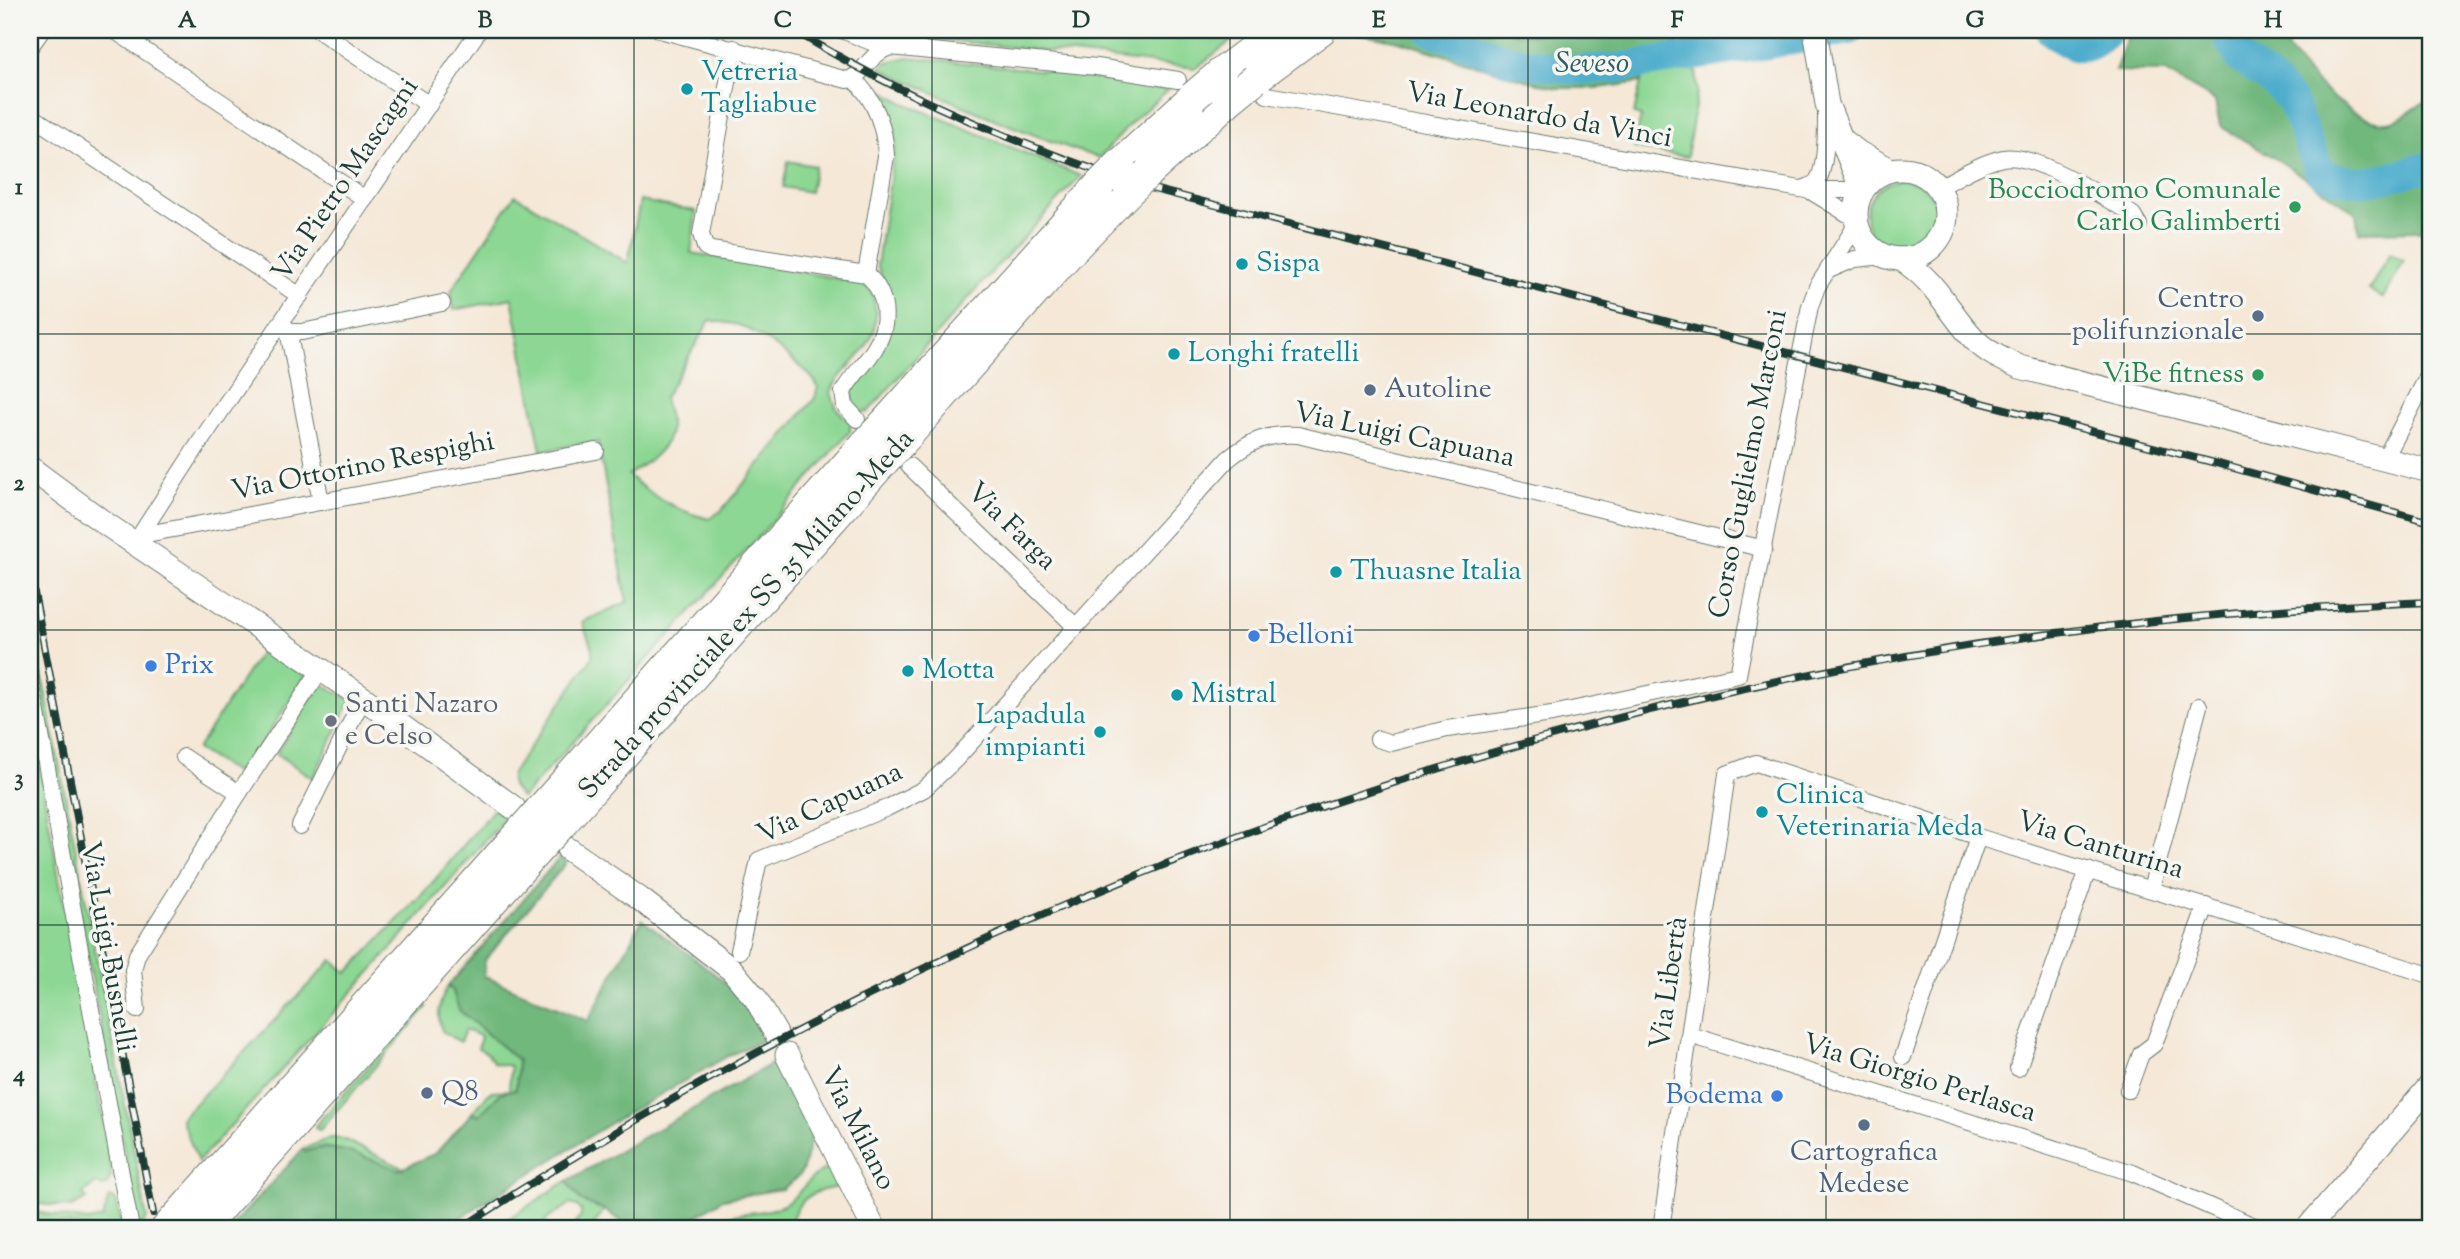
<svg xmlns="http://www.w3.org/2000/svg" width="2460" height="1259" viewBox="0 0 2460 1259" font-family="'Sorts Mill Goudy',serif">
<rect width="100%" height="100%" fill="#f6f6f2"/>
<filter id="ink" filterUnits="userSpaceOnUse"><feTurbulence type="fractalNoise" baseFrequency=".0143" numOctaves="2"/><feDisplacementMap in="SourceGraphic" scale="14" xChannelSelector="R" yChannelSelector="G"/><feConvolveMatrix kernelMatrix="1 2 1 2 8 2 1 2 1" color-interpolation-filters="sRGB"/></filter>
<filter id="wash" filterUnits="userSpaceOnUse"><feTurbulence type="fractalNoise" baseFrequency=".00686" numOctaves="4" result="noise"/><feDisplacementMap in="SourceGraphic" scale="28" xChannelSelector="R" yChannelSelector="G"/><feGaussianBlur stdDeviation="1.57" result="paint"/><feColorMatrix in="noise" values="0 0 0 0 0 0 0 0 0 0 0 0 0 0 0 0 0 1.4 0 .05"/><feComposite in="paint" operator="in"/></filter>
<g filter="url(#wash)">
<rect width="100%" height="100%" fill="#f5e8d7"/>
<g fill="#8cd793" stroke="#568a64" stroke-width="2" fill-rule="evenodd">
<polygon points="862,30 1245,30 1196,68 956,41 898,38"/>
<polygon points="1506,30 1649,30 1607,37 1554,33 1517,34"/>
<path d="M908,57l150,15 110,18 -32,28 -37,40c-76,-25 -148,-56 -219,-90l7,-6z"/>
<polygon points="1696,65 1697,93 1687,157 1634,148 1641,116 1634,114 1643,72"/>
<polygon points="871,83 904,103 1081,176 988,276 867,413 865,411 861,414 853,400 851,389 873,360 888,292 877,265 896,140 895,132"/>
<polygon points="788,161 815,166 810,192 783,187"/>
<circle cx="1902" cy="216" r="36"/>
<path d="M515,195l113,68 12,-62 56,10 -5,42 168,29 13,9c10,38 0,51 -26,79 -7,7 -12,13 -15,23l6,16 15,16 -3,3 2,2 -88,102 -241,266c-8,-9 -14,-13 -10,-25l80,-115v-10l-10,-26 45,-20 -29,-160 -57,9 -29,-153 -58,12 -3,-19zM710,320c9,2 19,3 28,5 19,6 73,45 80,62l-3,11 -94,113 -12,8c-32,-8 -57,-22 -81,-44 16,-10 44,-28 42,-49 -1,-9 -4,-19 -6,-28z"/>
<polygon points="2390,253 2404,261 2383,298 2369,290"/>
<polygon points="30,613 147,1219 139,1229 49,748 30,636"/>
<polygon points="264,647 306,676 240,776 197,749"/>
<polygon points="324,685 351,700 313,778 278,755 277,752 316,690"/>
<polygon points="30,717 111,1166 111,1176 107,1185 102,1187 96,1183 83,1194 87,1199 71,1207 30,1203"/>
<polygon points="493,810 506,817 376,966 198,1162 181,1118 332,960 347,973 428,888"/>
<path d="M448,986l5,5 6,19 59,50 -2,29 -15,5 -22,21 -7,-2 19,-22 18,-1 2,-24 -17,-3 -7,-10 -9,-5 3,-12 -16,-6 -5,12 -17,-10c-8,-15 -3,-32 5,-46z"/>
<polygon points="425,1004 427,1007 320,1130 316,1129 315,1126"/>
<polygon points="330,1138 343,1139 403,1168 399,1170 331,1148 320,1147 304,1152 303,1149"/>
<path d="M832,1168l7,14 -3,5c-5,2 -10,2 -16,4 -19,6 -27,20 -31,38h-81c25,-24 51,-10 77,-25 16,-9 27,-35 47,-36z"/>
<path d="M567,1181c9,16 21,22 37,29l-13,19h-19l9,-13v-6l-4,-4 -7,-2 -24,16 -6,9h-48z"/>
<polygon points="109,1197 115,1199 117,1203 123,1229 100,1229 30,1219 30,1211 87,1221 103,1218"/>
</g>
<g fill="#71b87d" stroke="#487a58" stroke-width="2">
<polygon points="1357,30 1406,31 1518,68 1558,77 1590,79 1643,72 1641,82 1599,88 1557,88 1515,77 1399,41 1353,32"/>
<polygon points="1451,30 1506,30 1517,34 1554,33 1607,37 1659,30 1675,35 1678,47 1667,54 1570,62 1509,52"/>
<path d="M2130,30h149c8,31 73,95 108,92 16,-1 28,-17 43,-22v129l-11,2 -60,1 -3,-19 -75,-51 -61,-36 -5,-25 -50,-29 -50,-1z"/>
<path d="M560,857l7,5 -82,98 -1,16 104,45 54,-101c33,25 70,48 99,78 11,12 19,26 27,40l-40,18 -119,68 -167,105h-213l74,-80 2,3c29,-12 65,8 94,18l37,-17 36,-40 7,2 22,-22 15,-4 2,-29 -59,-50 -6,-19 -5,-5z"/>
<polygon points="782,1058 813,1130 803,1169 798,1177 782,1189 723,1199 677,1229 633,1229 604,1210 581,1201 567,1181"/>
</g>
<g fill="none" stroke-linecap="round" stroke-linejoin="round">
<g stroke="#4dadcc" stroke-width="30">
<polyline points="1430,30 1508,60 1573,70 1617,68 1799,39"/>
<path d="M2050,30c25,20 34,26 59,0"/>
<path d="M2224,30l16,29 31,21 20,20 29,72c42,18 68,5 110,-6"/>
<polyline points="1825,34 1850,30"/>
</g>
</g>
</g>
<g filter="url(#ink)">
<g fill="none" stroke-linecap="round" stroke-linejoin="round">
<g stroke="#6a796d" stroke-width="18">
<g id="street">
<polyline points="114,30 365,199"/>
<polyline points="318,30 429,105"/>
<path d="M660,30l187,50c17,-4 20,-25 43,-33"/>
<polyline points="842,30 876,44 890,47 1097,67 1178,80"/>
<polyline points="30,47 42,30"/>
<path d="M734,48l-33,186 4,13 6,3 155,24 20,-118c-1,-28 -11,-58 -33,-77"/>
<polyline points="1267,95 1806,190 1862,190"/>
<polyline points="30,115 300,296"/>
<path d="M1938,188c20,-11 42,-25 65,-30 29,-6 92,35 120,50l10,7 6,10"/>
<path d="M1802,189c5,-2 11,-3 15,-8 10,-14 9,-52 9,-70"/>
<polyline points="1812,192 1856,219"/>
<polyline points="1829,270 1855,259 1884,256"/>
<polyline points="282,326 293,332 302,332 442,303"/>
<polyline points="288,330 321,502"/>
<path d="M857,419l-12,-13 -2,-14c8,-16 23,-28 32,-44 15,-24 13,-55 -9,-74"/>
<polyline points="2384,460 2430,372"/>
<polyline points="909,466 1076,627"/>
<polyline points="141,535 596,451"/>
<polyline points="135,543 198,445 479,30"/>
<polyline points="30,675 131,1229"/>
<polyline points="1378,739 1391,743 1447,729 1552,714 1738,675 1810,306 1817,287 1857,224"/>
<polyline points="184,757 239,793"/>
<polyline points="300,826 363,698"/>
<polyline points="2151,889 2199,706"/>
<path d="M739,951l20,-91 128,-52 37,-19 32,-30 272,-300c22,-18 40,-26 70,-24l466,114"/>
<polyline points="137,1010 133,970 137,955 239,793 321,669"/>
<polyline points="1690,1035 2133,1173 2261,1229"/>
<polyline points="1903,1057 1978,837"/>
<polyline points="2018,1068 2088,870"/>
<polyline points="2128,1090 2141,1054 2154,1044 2206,906"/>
<polyline points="1661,1229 1727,774 1756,763 1978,837 2430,975"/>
</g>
</g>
<g stroke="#6a796d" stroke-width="25">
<g id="secondary">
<polyline points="1815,30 1827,104 1862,190"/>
<polyline points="1840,138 1859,153 1891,170"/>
<circle cx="1901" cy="214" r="45"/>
<path d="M1901,259c36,23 46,51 73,80 12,13 29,21 46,28l410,104"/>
<polyline points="30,468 103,522 363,698 514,808"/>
<polyline points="568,849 640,899 732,970 756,999 776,1034"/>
<polyline points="787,1055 874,1229"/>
<polyline points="2307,1229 2430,1086"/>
</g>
</g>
<g stroke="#6a796d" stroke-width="32">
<g id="highway">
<polyline points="1221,73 1278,30"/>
<polyline points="1255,79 1321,30"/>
<polyline points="1120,164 1193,97"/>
<polyline points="1148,173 1227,102"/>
<polyline points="882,426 1102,182"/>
<polyline points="901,443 1074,248 1129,191"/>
<polyline points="539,811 866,443"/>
<polyline points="560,826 885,460"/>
<polyline points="166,1229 523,829"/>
<polyline points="201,1229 543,844"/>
</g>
</g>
<use href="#street" stroke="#fff" stroke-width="16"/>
<use href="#secondary" stroke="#fff" stroke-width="23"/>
<use href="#highway" stroke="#fff" stroke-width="30"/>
<g stroke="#1f3d34" stroke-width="8">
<g id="rail">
<path d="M794,30c107,67 225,114 344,155l1081,279 211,58"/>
<polyline points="30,572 153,1213"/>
<path d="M460,1229c585,-384 1270,-604 1970,-627"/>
</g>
</g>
<use href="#rail" stroke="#f6f6f2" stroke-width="5" stroke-dasharray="16" stroke-linecap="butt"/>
<g stroke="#6a796d" stroke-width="32" stroke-linecap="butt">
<g id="highway-bridge">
<polyline points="1193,97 1221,73"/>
<polyline points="1227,102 1255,79"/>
<polyline points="1102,182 1120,164"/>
<polyline points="1129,191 1148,173"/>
<polyline points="866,443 882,426"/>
<polyline points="885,460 901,443"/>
<polyline points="523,829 539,811"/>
<polyline points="543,844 560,826"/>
</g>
</g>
<use href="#highway-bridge" stroke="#fff" stroke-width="30"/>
</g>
</g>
<path fill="none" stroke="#1f3d34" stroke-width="2" stroke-opacity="0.55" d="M336,30v1199M634,30v1199M932,30v1199M1230,30v1199M1528,30v1199M1826,30v1199M2124,30v1199M30,334h2400M30,630h2400M30,925h2400"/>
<g fill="#0f9aa8" stroke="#f6f6f2" stroke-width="2.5">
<circle cx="687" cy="89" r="7"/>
<circle cx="1242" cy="264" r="7"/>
<circle cx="1174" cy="354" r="7"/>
<circle cx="1336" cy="572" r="7"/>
<circle cx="908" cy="671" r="7"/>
<circle cx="1177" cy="695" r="7"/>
<circle cx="1100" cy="732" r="7"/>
<circle cx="1762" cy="812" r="7"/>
</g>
<g fill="#2e9e5b" stroke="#f6f6f2" stroke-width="2.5">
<circle cx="2295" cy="207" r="7"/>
<circle cx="2258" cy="375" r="7"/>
</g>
<g fill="#5c6f8a" stroke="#f6f6f2" stroke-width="2.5">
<circle cx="2258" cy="316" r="7"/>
<circle cx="1370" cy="390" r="7"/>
<circle cx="427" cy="1093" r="7"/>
<circle cx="1864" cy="1125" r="7"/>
</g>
<g fill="#3f7fe0" stroke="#f6f6f2" stroke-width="2.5">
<circle cx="1254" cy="636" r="7"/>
<circle cx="151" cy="666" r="7"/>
<circle cx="1777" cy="1096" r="7"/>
</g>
<circle fill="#6b7280" stroke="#f6f6f2" stroke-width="2.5" cx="331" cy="721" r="7"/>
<g text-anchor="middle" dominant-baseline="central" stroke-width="7" stroke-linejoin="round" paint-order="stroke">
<g font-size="28" fill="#0d838f" stroke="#f6f6f2" text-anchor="start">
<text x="701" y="73">Vetreria<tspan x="701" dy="32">Tagliabue</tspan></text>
<text x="1256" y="264">Sispa</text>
<text x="1188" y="354">Longhi fratelli</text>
<text x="1350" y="572">Thuasne Italia</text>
<text x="922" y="671">Motta</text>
<text x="1191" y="695">Mistral</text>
<text x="1086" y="716" text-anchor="end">Lapadula<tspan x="1086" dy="32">impianti</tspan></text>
<text x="1776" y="796">Clinica<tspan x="1776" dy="32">Veterinaria Meda</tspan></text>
</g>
<g font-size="28" fill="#1f3d34" stroke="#f6f6f2">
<text transform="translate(1539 116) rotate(10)">Via Leonardo da Vinci</text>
<text transform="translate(346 180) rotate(-56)">Via Pietro Mascagni</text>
<text transform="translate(1404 436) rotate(12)">Via Luigi Capuana</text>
<text transform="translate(1749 464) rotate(-79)">Corso Guglielmo Marconi</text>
<text transform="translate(363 467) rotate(-11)">Via Ottorino Respighi</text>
<text transform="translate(1011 527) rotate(44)">Via Farga</text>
<text transform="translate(747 615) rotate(-48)">Strada provinciale ex SS 35 Milano-Meda</text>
<text transform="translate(830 804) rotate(-25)">Via Capuana</text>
<text transform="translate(2100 846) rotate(17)">Via Canturina</text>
<text transform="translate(107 947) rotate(80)">Via Luigi Busnelli</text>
<text transform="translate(1670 983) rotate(-82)">Via Libertà</text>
<text transform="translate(1919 1079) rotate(17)">Via Giorgio Perlasca</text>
<text transform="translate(857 1129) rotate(63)">Via Milano</text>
</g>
<g font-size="28" fill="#27864d" stroke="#f6f6f2" text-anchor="end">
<text x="2281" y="191">Bocciodromo Comunale<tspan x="2281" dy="32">Carlo Galimberti</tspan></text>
<text x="2244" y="375">ViBe fitness</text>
</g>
<g font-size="28" fill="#4e5e75" stroke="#f6f6f2" text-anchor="start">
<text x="2244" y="300" text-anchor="end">Centro<tspan x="2244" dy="32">polifunzionale</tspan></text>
<text x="1384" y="390">Autoline</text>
<text x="441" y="1093">Q8</text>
<text x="1864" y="1153" text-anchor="middle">Cartografica<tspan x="1864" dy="32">Medese</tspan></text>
</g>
<g font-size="28" fill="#366cbe" stroke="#f6f6f2" text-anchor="start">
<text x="1268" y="636">Belloni</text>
<text x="165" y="666">Prix</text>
<text x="1763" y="1096" text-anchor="end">Bodema</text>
</g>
<g font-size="28" fill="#5b616d" stroke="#f6f6f2" text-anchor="start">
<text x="345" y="705">Santi Nazaro<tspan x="345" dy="32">e Celso</tspan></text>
</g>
<g font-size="30" font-style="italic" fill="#2d5f62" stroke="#f6f6f2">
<text x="1592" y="64">Seveso</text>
</g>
</g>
<rect width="2460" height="1259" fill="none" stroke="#f6f6f2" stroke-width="77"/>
<rect x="38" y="38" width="2384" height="1182" fill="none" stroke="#1f3d34" stroke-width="2.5"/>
<g font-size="23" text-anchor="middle" font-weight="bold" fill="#1f3d34">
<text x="187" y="27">A</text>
<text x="485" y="27">B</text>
<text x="783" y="27">C</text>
<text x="1081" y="27">D</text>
<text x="1379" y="27">E</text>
<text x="1677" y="27">F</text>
<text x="1975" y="27">G</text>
<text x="2273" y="27">H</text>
<text x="19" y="194">1</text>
<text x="19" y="490">2</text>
<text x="19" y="785">3</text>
<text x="19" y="1081">4</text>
</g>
</svg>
